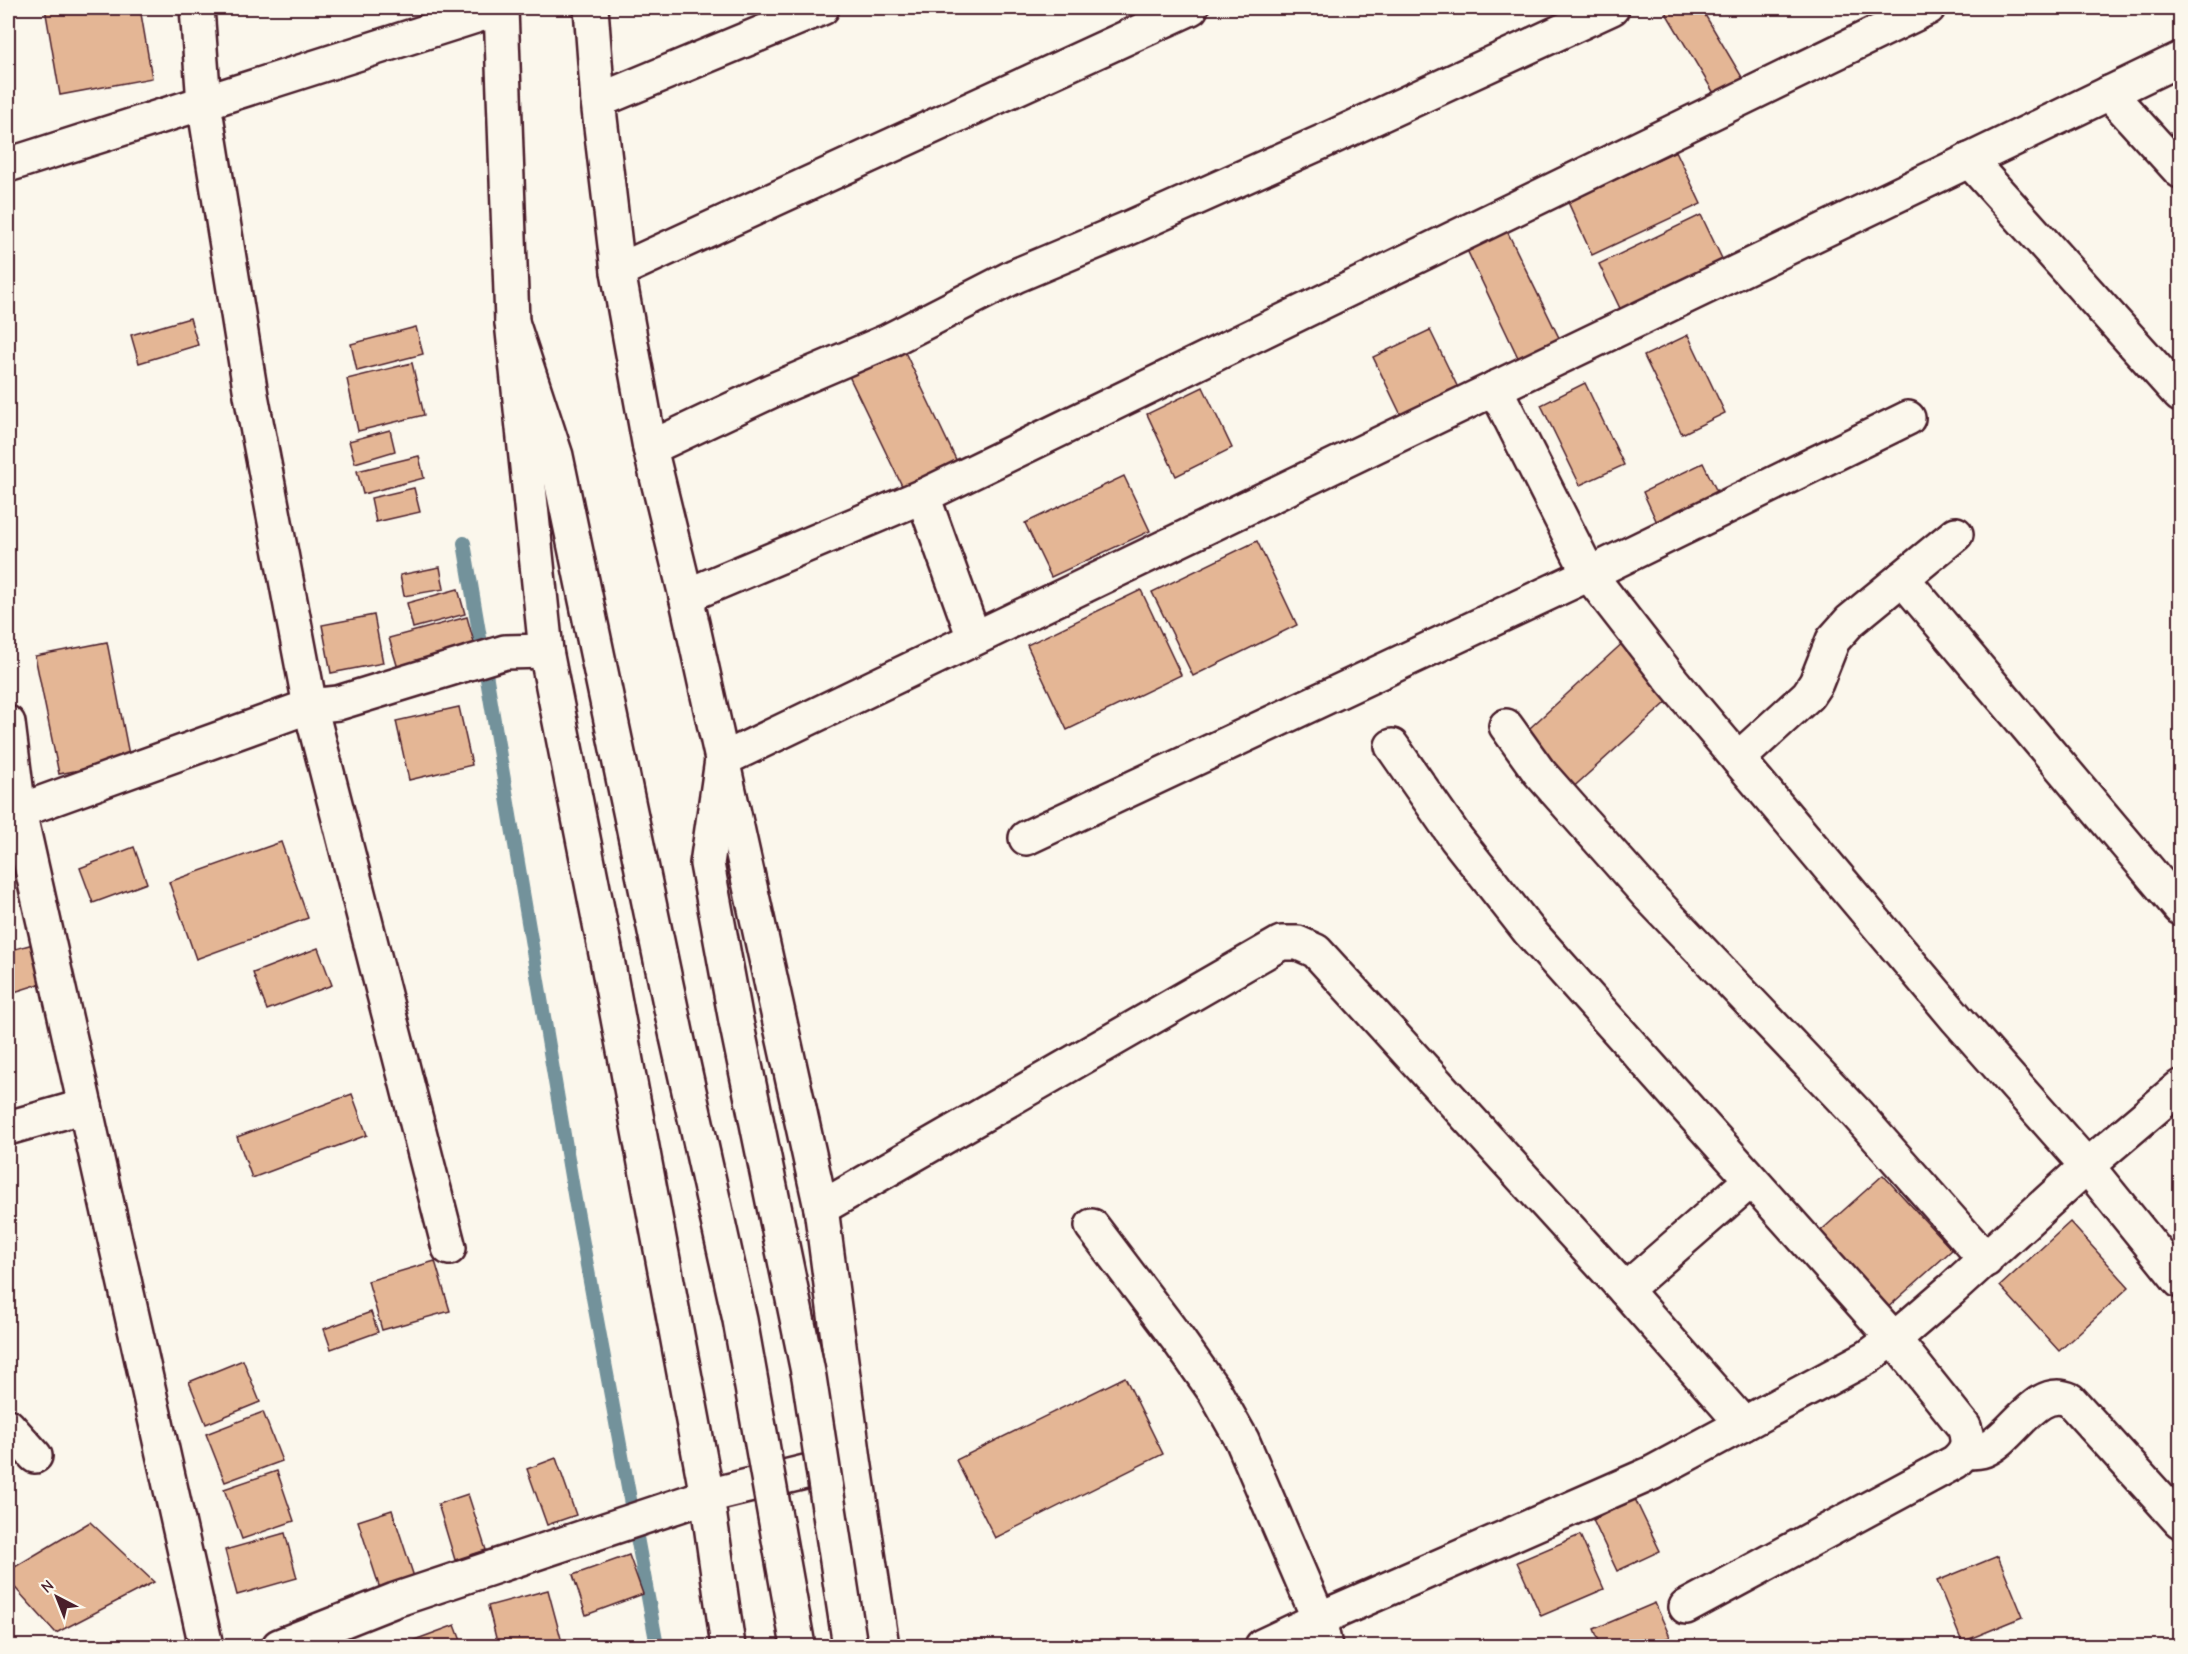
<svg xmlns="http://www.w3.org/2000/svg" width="2188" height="1654" viewBox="0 0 2188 1654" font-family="'Comic Neue',sans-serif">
<rect width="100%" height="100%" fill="#fbf7ec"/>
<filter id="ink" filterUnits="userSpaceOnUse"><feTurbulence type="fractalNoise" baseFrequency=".0167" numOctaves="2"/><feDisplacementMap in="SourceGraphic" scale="12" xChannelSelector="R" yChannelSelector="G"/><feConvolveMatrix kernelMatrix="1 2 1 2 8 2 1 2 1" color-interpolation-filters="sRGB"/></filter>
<g filter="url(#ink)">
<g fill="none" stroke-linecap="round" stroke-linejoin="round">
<polyline stroke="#73929b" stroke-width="14" points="464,543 575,1200 657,1646"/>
</g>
<g fill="#e4b695" stroke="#4a1f2b" stroke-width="1.5">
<polygon points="45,8 140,8 152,78 60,95"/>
<polygon points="1663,8 1701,8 1749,89 1721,105"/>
<polygon points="1676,151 1701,204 1592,255 1568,202"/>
<polygon points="1701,215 1728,271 1626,321 1599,264"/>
<polygon points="1507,231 1564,348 1523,368 1467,250"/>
<polygon points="190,318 198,345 139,363 131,335"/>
<polygon points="416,327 423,354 357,371 351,344"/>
<polygon points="1430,330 1459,390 1402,417 1373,357"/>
<polygon points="1688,335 1725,413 1682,434 1644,356"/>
<polygon points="903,348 959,466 905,492 848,374"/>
<polygon points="412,363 424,415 358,431 347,379"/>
<polygon points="1585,383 1624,465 1580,485 1541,405"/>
<polygon points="1203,387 1232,448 1176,476 1147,414"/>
<polygon points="390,430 395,451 355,463 349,441"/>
<polygon points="419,456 424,478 363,494 357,471"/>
<polygon points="1703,463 1721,500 1660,529 1643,492"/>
<polygon points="1124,476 1150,531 1051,577 1025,523"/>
<polygon points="414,488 420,512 376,522 371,498"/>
<polygon points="1257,541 1297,625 1193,676 1152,592"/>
<polygon points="440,567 444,589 404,596 400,575"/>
<polygon points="458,589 465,614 413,628 407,603"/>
<polygon points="1141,590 1181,675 1067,730 1027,645"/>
<polygon points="374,615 383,663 331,673 322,625"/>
<polygon points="467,617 476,650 399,672 389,638"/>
<polygon points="1627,639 1677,693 1568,792 1519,738"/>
<polygon points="107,642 130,760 59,774 35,656"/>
<polygon points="459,707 472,765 409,780 396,721"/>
<polygon points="281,842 308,918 196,959 169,882"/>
<polygon points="134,847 147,883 93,903 80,868"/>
<polygon points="40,942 52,980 8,994 8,951"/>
<polygon points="318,948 332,985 267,1010 253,973"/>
<polygon points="352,1094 367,1135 252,1178 237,1137"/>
<polygon points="1883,1175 1952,1250 1885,1310 1816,1235"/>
<polygon points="2070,1222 2129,1287 2059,1351 2000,1286"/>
<polygon points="435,1261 450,1311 382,1330 368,1281"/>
<polygon points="371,1312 378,1332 331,1349 324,1329"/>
<polygon points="243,1360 260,1402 206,1424 189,1382"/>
<polygon points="1125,1377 1163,1454 995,1538 956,1460"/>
<polygon points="263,1412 282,1461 225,1482 206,1434"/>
<polygon points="556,1458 576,1515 547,1525 527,1469"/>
<polygon points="277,1471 294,1521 242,1539 224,1489"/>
<polygon points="468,1494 486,1550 455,1560 438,1504"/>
<polygon points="1635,1499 1660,1551 1617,1571 1593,1520"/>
<polygon points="392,1510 416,1583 382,1595 358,1521"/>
<polygon points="90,1522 154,1582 56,1633 8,1580 8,1571"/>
<polygon points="285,1533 297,1578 237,1595 225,1550"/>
<polygon points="1580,1535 1604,1589 1541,1616 1517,1562"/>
<polygon points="629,1555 643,1594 586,1615 573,1575"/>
<polygon points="1998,1556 2023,1617 1962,1642 1937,1581"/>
<polygon points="548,1590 563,1646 498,1646 488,1606"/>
<polygon points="1655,1603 1670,1637 1647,1646 1601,1646 1594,1629"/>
<polygon points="455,1625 463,1646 411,1646 409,1642"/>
</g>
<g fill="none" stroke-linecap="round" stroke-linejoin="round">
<g stroke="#4a1f2b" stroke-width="38">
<g id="street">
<polyline points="197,8 204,103 251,395 310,706 449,1248"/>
<polyline points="2109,93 2180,171"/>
<polyline points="598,101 822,8"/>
<polyline points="1969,160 2180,395"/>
<polyline points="8,165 501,8"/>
<polyline points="618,271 1191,8"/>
<polyline points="1495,388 1589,574 1673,682 1957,1019 2087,1166 2180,1281"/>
<polyline points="650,448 771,391 888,341 1015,276 1129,228 1324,141 1612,8"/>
<polyline points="923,496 974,638"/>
<polyline points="1902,578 2180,908"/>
<polyline points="686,596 923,496 1928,8"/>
<polyline points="8,723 19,811 206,1646"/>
<polyline points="1506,726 1539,772 1648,895 1857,1114 1986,1260"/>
<path d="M1392,746l64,92 73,93 364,407 71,89c6,16 3,24 -9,35l-269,145"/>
<polyline points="1738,759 1808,695 1816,683 1833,640 1850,621 1956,534"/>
<polyline points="722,760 2180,59"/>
<polyline points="8,815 310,706 338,703 505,652 546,651"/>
<polyline points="1026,838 1589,574 1908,418"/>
<polyline points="8,1128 85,1106"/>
<polyline points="821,1208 1281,943 1298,943 1316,951 1625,1290 1743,1424"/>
<polyline points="1092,1226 1179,1341 1215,1392 1242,1440 1319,1619 1325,1646"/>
<polyline points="1625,1290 1751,1180"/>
<polyline points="8,1426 35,1456"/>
<path d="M1965,1452c6,0 14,0 19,-2 29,-11 52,-66 86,-50l110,121"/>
<polyline points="279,1646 395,1600 707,1496 850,1461"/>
<polyline points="1262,1646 1319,1619 1652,1473 1868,1357 1907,1328 1951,1290 2087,1166 2180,1087"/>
</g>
</g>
<g stroke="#4a1f2b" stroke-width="38">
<g id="secondary">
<polyline points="501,8 512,322 546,651 606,954 707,1496 728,1646"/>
<polyline points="591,8 598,101 618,271 650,448 686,596 821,1208 854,1460 882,1646"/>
</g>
</g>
<g stroke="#4a1f2b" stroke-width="38">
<g id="highway">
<polyline points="512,322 556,456 677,1037"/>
<polyline points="722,760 707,864 736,1021"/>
</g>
</g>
<use href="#street" stroke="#fbf7ec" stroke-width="33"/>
<use href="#secondary" stroke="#fbf7ec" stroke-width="33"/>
<use href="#highway" stroke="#fbf7ec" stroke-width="33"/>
<g stroke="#4a1f2b" stroke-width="38" stroke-linecap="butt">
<g id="highway-bridge">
<polyline points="736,1021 809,1377 850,1646"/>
<polyline points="677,1037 740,1320 798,1646"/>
</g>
</g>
<use href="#highway-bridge" stroke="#fbf7ec" stroke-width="33"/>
</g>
</g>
<rect width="2188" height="1654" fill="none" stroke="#fbf7ec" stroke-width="30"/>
<rect x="15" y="15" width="2158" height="1624" fill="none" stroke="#4a1f2b" stroke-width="2" filter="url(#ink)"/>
<g transform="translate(57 1597) rotate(318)" stroke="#fbf7ec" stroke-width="4.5" paint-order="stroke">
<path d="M0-4.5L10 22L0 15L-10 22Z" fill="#4a1f2b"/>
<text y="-9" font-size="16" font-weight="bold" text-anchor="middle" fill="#4a1f2b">N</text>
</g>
</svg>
